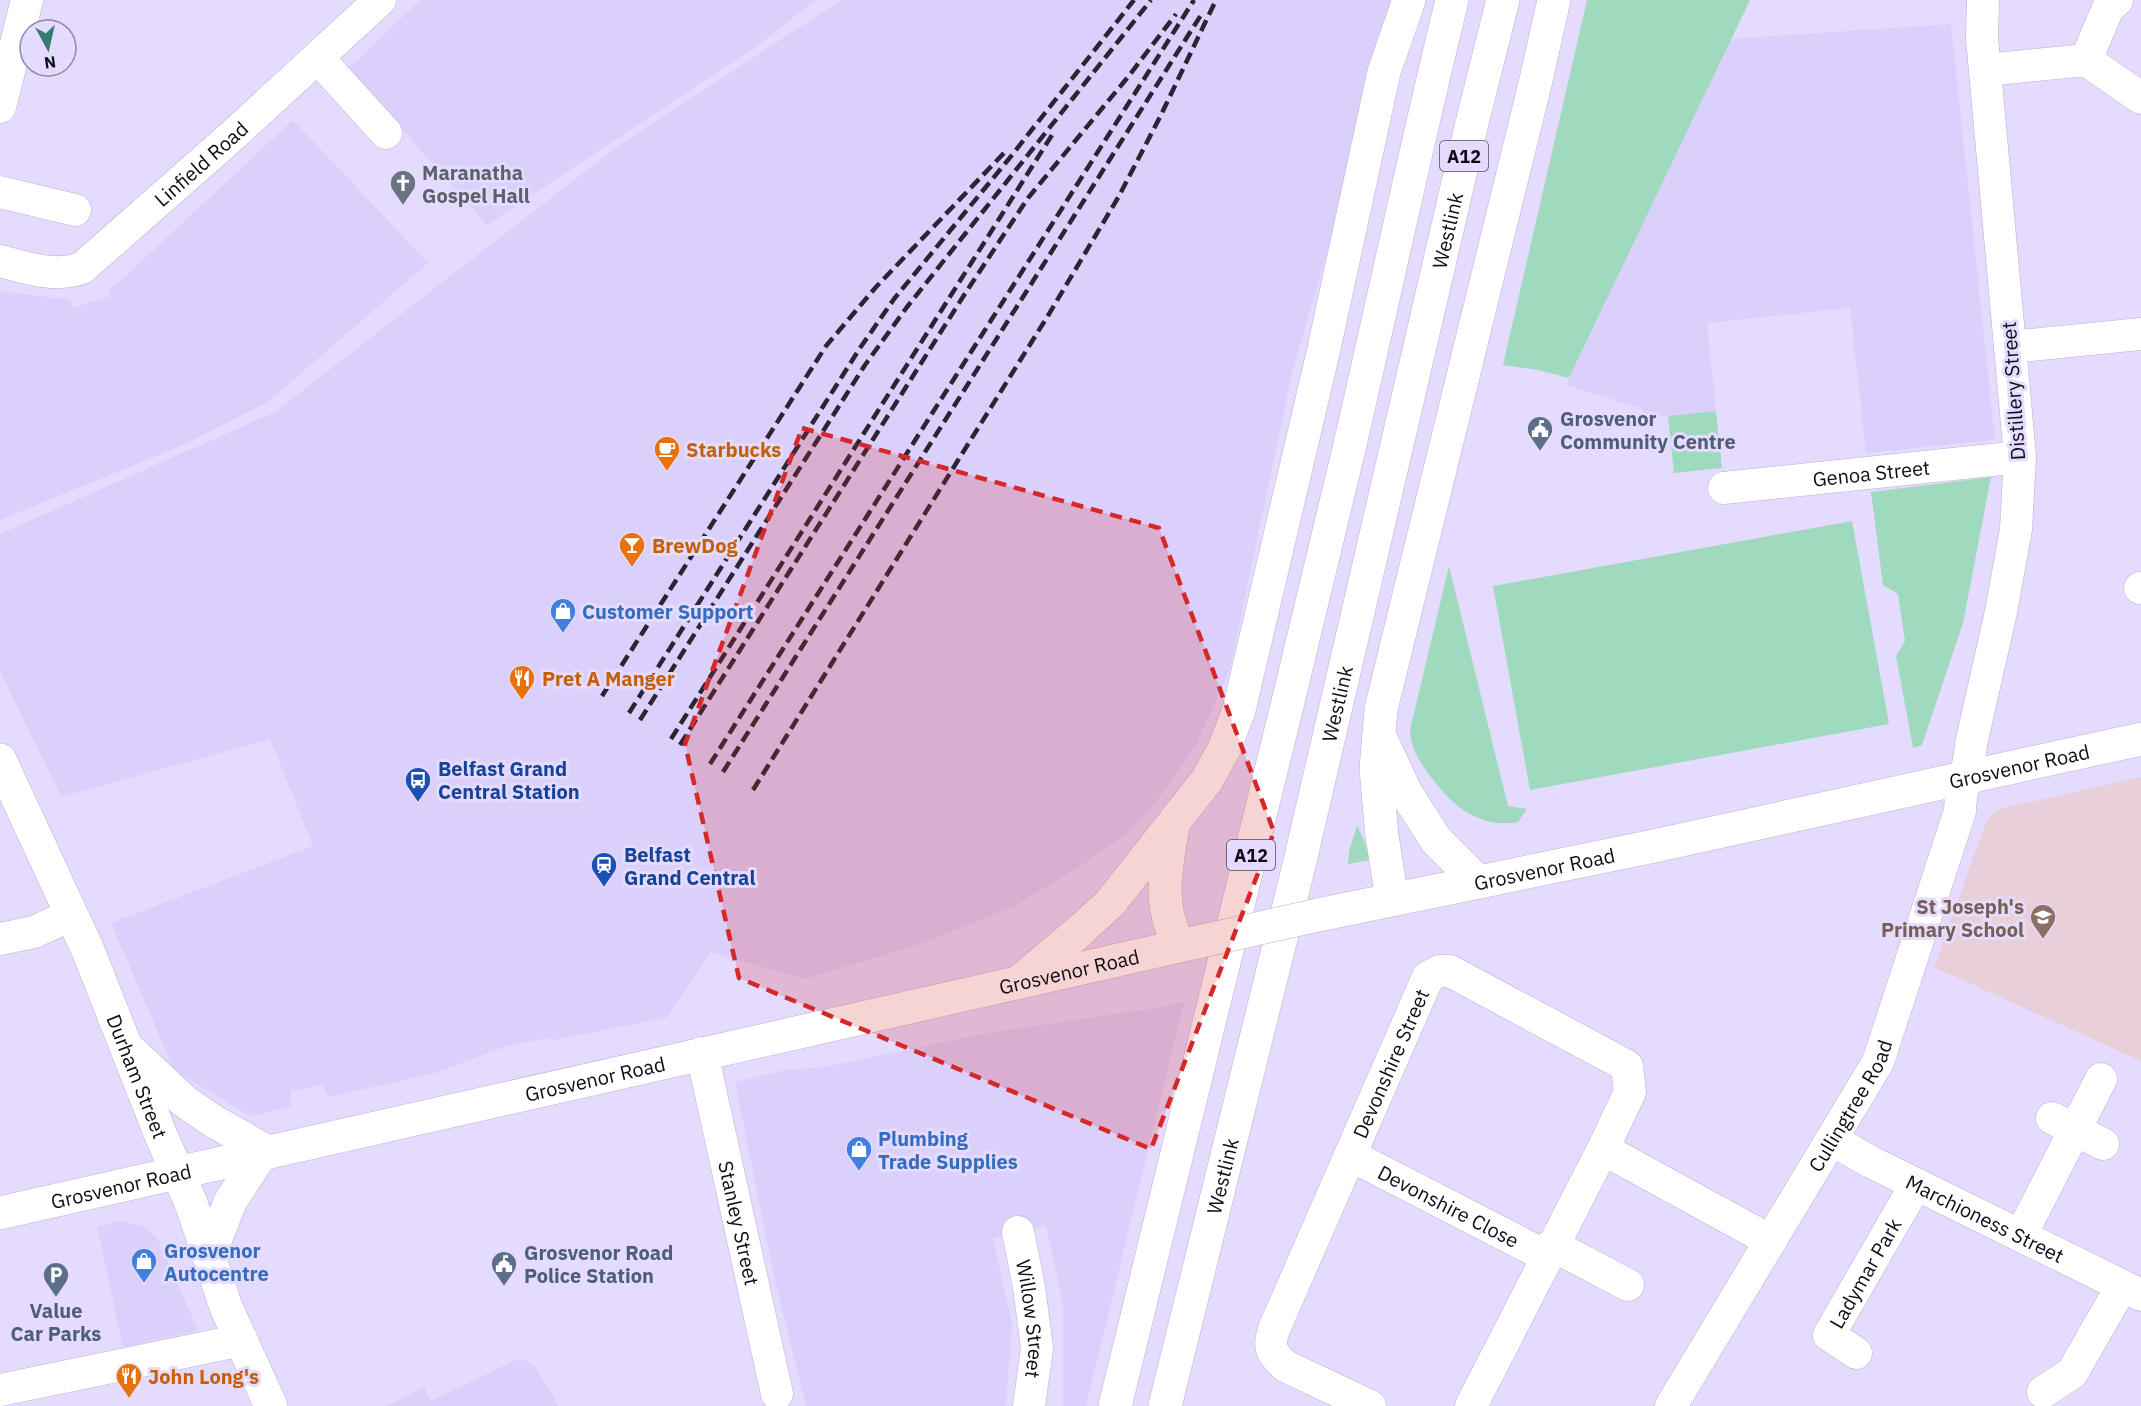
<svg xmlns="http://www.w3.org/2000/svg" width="2141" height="1406" viewBox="0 0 2141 1406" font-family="'IBM Plex Sans',sans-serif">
<rect width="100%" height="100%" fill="#e4dbfe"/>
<g fill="#dbd0fb">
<polygon points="420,0 816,0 758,45 487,225 348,69"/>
<polygon points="841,0 1400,0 1292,373 1230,669 1196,745 1154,805 1126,834 1085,863 1017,905 923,943 805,979 711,952 666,1018 554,1040 547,1038 504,1047 435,1073 329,1097 322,1085 291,1091 290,1107 250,1116 174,1070 111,923 313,846 270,739 61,797 0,671 0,534 275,412 614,149"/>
<polygon points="1951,24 1995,440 1866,453 1850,308 1707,323 1716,411 1644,418 1643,409 1566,385 1731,39"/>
<polygon points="293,120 428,263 268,402 183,445 0,520 0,291 70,300 73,308 111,296 108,288 117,284"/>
<polygon points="1184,1002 1086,1406 1063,1406 1063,1303 1046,1226 993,1238 1012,1325 1006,1406 806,1406 776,1285 735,1082 780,1071 824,1067 982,1034 1161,1007"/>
<polygon points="121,1221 143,1226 157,1238 198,1330 123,1347 97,1227"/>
<polygon points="520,1358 535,1366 559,1406 386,1406 424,1387 431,1401"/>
</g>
<polygon fill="#e8cfd9" points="2141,777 2141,1061 1934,967 1985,825 1990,816 2000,809"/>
<g fill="#a0dabe">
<polygon points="1587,0 1750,0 1569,378 1538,370 1503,365"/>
<polygon points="1716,411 1722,468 1674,473 1668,416"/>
<polygon points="1991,477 1963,623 1922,745 1913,748 1896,656 1905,641 1898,594 1883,585 1871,492"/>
<polygon points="1852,521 1889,724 1530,790 1493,586"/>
<path d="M1449,566l59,240 19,3 -9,13c-40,7 -68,-18 -90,-49 -10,-14 -17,-25 -18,-43z"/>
<polygon points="1357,826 1363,838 1370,860 1348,864 1349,851"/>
</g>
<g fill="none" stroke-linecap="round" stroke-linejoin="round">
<g stroke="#bab1d3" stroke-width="33">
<g id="minor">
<polyline points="318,58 386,133"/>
<polyline points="2086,60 2108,8 2117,0"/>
<polyline points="2086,60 2141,98"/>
<polyline points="1986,70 2086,60"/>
<polyline points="0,107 27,0"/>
<polyline points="0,192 75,210"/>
<path id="s1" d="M0,261c28,7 54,17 82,7l150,-132 148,-136"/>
<polyline points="2010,347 2141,334"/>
<path id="s2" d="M1724,488l296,-31"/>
<polyline points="2140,588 2141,588"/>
<polyline points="0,939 34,932 71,915"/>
<path id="s3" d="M702,1053l75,341"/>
<polyline points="2052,1118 2103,1144"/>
<path id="s4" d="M1832,1140l39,22 270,133"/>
<polyline points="1603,1149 1771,1241"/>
<path id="s5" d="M1350,1155l196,101"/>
<path id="s6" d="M1018,1232l11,55 8,61 -8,58"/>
<polyline points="2021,1235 2101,1079"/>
<polyline points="1552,1245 1628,1285"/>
<path id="s7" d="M1856,1353l-27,-18 87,-151"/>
<polyline points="0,1390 242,1340"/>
<polyline points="2043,1392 2072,1373 2122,1286"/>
<path id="s8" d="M1370,1406l-85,-40c-14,-14 -17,-18 -11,-37l154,-352 11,-6h11l177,95 3,26 -27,57 -132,257"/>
<path id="s9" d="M1671,1406l207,-344 82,-251c0,-23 10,-44 11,-67l30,-132 15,-83 4,-72 -38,-419 1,-38"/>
</g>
</g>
<g stroke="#bab1d3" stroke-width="34">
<g id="major">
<path id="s10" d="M0,760l87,188 75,190 29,65 35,104 45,99"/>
<path id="s11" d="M1318,915l336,-69 487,-107"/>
<polyline points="133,1053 184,1101 213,1121 268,1152"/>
<path id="s12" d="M0,1213l1202,-272"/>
<polyline points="209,1256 230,1202 261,1154"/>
</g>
</g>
<g stroke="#bab1d3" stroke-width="34">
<g id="highway">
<polyline points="1381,739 1406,793 1436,840 1478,882"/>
<path d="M1173,827c-7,39 -16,80 6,116l6,1"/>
<polyline points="1392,899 1382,836 1376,769 1381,709 1536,80 1554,0"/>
<polyline points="1021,980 1082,929 1111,902 1207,780 1224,749 1239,710 1250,663 1323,353 1384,72 1409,0"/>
<path d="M1115,1406c78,-318 157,-635 233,-953 35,-151 67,-302 104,-453"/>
<path id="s13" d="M1165,1406l135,-545 171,-734 32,-127"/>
</g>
</g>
<use href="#minor" stroke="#fff" stroke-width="32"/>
<use href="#major" stroke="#fff" stroke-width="33"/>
<use href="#highway" stroke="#fff" stroke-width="33"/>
<g stroke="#2a2534" stroke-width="4.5" stroke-dasharray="12 6" stroke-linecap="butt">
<polyline points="602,696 826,346 876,287 1004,153"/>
<polyline points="629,713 860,348 894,299 1008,160 1134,0"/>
<polyline points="640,720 865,365 907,307 1151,0"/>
<polyline points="671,739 1052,135"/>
<polyline points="680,745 966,292 1028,198 1128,77 1176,14"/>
<polyline points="710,764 1194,0"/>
<polyline points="723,772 1201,15"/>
<polyline points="753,790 1049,314 1119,196 1160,117 1216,0"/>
</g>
<g stroke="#bab1d3" stroke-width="34" stroke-linecap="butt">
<polyline id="major-bridge" points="1202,941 1318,915"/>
</g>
<use href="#major-bridge" stroke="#fff" stroke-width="33"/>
</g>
<path fill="#d62828" fill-opacity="0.2" stroke="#d62828" stroke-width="4.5" stroke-dasharray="12 8" stroke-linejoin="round" d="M802,428l357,100 115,304 -123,317 -412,-171 -54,-234z"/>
<defs>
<g id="church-pin" transform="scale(1.35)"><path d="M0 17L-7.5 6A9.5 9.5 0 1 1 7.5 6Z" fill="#6b7280" stroke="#e4dbfe"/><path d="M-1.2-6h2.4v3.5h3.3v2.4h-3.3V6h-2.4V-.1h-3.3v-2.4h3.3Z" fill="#fff"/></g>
<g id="civic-pin" transform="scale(1.35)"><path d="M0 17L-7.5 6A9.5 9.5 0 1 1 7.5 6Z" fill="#5c6f8a" stroke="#e4dbfe"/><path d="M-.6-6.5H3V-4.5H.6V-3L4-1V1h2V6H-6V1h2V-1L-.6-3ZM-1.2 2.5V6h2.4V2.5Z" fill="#fff"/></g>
<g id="cafe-pin" transform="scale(1.35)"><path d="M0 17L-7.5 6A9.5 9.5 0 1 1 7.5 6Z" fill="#e8710a" stroke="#e4dbfe"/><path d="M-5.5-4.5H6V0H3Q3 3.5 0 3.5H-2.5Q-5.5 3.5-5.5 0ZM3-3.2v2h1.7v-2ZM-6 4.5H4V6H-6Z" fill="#fff"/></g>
<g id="bar-pin" transform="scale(1.35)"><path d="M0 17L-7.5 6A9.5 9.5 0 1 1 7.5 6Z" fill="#e8710a" stroke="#e4dbfe"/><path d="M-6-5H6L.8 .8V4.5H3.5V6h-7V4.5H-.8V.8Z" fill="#fff"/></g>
<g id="shop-pin" transform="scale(1.35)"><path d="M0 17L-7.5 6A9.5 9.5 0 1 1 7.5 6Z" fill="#3f7fe0" stroke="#e4dbfe"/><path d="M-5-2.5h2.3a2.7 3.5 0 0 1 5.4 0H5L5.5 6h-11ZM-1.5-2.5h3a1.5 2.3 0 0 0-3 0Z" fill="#fff"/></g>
<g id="restaurant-pin" transform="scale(1.35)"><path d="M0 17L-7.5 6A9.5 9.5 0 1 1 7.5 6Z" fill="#e8710a" stroke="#e4dbfe"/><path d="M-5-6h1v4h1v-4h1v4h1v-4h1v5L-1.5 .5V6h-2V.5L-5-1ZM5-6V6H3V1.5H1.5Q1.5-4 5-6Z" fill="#fff"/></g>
<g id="bus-pin" transform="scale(1.35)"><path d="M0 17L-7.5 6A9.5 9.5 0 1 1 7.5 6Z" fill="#1a4fb4" stroke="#e4dbfe"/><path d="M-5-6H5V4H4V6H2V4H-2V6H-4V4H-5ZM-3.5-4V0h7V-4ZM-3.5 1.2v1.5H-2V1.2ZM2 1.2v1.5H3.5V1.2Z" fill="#fff"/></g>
<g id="station-pin" transform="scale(1.35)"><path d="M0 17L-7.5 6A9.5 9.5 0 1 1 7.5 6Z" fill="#1a4fb4" stroke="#e4dbfe"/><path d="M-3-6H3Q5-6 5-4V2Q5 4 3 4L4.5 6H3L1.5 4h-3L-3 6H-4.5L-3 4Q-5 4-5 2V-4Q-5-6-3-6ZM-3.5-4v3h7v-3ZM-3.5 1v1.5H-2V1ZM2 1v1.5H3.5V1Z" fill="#fff"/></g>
<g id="school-pin" transform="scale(1.35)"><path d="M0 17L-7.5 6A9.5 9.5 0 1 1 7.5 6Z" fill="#8d6e63" stroke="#e4dbfe"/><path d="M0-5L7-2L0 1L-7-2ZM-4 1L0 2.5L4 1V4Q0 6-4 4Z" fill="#fff"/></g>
<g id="parking-pin" transform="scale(1.35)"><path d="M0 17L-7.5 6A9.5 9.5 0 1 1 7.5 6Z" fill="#5c6f8a" stroke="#e4dbfe"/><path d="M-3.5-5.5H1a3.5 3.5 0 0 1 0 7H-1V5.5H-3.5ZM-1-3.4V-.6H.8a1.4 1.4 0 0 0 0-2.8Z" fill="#fff"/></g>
</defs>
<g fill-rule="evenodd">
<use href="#church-pin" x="403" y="183"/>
<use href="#civic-pin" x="1540" y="429"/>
<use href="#cafe-pin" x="667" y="449"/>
<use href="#bar-pin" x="632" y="545"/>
<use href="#shop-pin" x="563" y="611"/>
<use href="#restaurant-pin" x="522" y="678"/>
<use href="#bus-pin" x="418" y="780"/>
<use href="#station-pin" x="604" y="865"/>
<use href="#school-pin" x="2043" y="917"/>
<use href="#shop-pin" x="859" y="1149"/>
<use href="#shop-pin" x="144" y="1261"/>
<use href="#civic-pin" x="504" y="1264"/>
<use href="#parking-pin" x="56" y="1275"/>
<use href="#restaurant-pin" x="129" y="1376"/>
</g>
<g text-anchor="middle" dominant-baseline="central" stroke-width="6" stroke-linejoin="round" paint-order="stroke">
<g fill="#e4dbfe" stroke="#4f495c" stroke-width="1.5">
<rect x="1440" y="141" width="48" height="30" rx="4.5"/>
<rect x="1227" y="840" width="48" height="30" rx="4.5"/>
</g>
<g font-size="18" font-weight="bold" fill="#0f0b17">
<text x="1464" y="156">A12</text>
<text x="1251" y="855">A12</text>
</g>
<g font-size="20" fill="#0f0b17" stroke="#e4dbfe">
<text stroke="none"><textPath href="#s1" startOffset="242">Linfield Road</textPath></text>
<text stroke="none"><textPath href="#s13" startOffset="1209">Westlink</textPath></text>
<text transform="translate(2013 391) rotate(-94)">Distillery Street</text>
<text stroke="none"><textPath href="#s2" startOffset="148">Genoa Street</textPath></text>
<text stroke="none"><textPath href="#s13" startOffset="723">Westlink</textPath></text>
<text stroke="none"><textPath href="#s11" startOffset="717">Grosvenor Road</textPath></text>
<text stroke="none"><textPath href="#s11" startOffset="231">Grosvenor Road</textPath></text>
<text stroke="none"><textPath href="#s12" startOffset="1096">Grosvenor Road</textPath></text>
<text stroke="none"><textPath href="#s8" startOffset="426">Devonshire Street</textPath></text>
<text stroke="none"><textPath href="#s10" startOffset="345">Durham Street</textPath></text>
<text stroke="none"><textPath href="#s12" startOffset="610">Grosvenor Road</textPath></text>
<text stroke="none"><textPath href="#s9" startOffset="350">Cullingtree Road</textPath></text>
<text stroke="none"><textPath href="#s13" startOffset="237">Westlink</textPath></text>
<text stroke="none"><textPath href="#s12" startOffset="124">Grosvenor Road</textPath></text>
<text stroke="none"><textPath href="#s5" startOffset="111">Devonshire Close</textPath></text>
<text stroke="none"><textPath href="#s4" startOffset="172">Marchioness Street</textPath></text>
<text stroke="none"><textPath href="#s3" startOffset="174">Stanley Street</textPath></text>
<text stroke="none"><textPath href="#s7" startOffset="104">Ladymar Park</textPath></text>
<text stroke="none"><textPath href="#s6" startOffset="88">Willow Street</textPath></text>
</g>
<g font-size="20" font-weight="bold" fill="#5b616d" stroke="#e4dbfe" text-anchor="start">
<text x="422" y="172">Maranatha<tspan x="422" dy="23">Gospel Hall</tspan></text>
</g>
<g font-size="20" font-weight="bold" fill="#4e5e75" stroke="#e4dbfe" text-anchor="start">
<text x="1560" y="418">Grosvenor<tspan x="1560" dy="23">Community Centre</tspan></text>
<text x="524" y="1252">Grosvenor Road<tspan x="524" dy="23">Police Station</tspan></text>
<text x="56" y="1310" text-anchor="middle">Value<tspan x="56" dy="23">Car Parks</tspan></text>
</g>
<g font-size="20" font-weight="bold" fill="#c56008" stroke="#e4dbfe" text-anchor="start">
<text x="686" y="449">Starbucks</text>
<text x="652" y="545">BrewDog</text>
<text x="542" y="678">Pret A Manger</text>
<text x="148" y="1376">John Long's</text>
</g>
<g font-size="20" font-weight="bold" fill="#366cbe" stroke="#e4dbfe" text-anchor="start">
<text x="582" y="611">Customer Support</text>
<text x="878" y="1138">Plumbing<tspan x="878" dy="23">Trade Supplies</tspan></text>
<text x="164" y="1250">Grosvenor<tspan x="164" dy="23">Autocentre</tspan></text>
</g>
<g font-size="20" font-weight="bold" fill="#164399" stroke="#e4dbfe" text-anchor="start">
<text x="438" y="768">Belfast Grand<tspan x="438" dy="23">Central Station</tspan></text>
<text x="624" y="854">Belfast<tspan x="624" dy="23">Grand Central</tspan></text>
</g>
<g font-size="20" font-weight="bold" fill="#785e54" stroke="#e4dbfe" text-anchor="end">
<text x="2024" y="906">St Joseph's<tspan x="2024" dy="23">Primary School</tspan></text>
</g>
</g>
<g transform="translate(48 48) rotate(172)"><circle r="28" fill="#e4dbfe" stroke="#8f88a2" stroke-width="1.5"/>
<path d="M0-4.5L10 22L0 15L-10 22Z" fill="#387c71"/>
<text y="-9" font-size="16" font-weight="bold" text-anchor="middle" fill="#0f0b17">N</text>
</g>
</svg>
